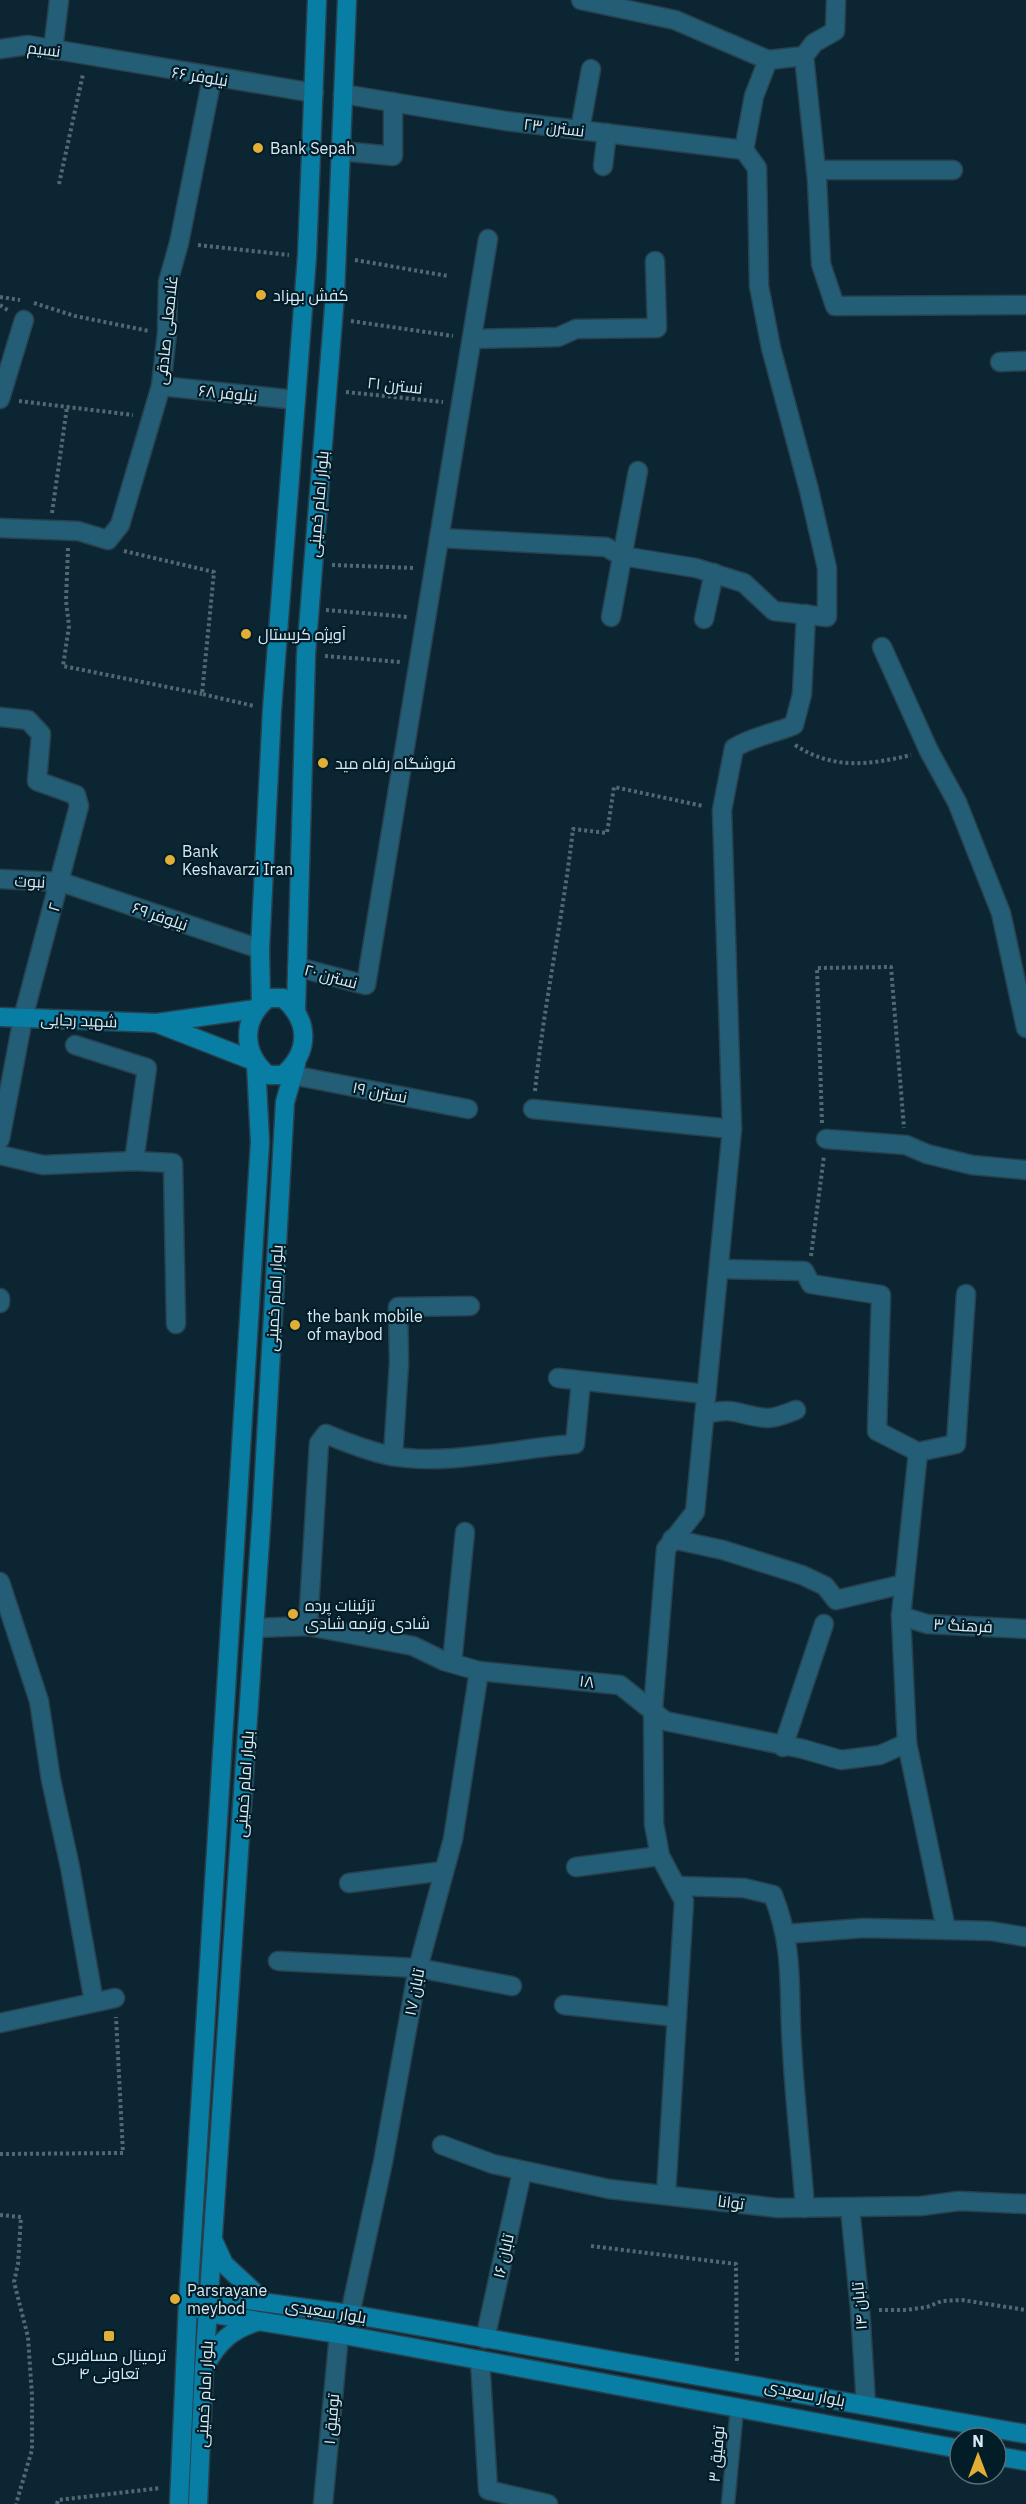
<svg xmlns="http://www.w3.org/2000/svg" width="1026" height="2504" viewBox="0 0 1026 2504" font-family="'IBM Plex Sans',Cairo,sans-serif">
<rect width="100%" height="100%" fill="#0b2632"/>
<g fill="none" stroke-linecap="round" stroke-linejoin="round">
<g stroke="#28414d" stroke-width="15">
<polyline id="lane" points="728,2504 737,2408"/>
</g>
<g stroke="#28414d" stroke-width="21">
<g id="street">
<polyline points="581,0 675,20 768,60 754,96 744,150"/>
<polyline points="836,0 835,31 814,43 804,56 817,180 821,264 835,306 1026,305"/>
<polyline points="0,49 28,45 314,93"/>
<polyline points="53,50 59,0"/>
<polyline points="768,60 804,56"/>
<polyline points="343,94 506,121 744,150 757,168 759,286 771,348 809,490 827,568 827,617 774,611 744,583 696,568 622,556 606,547 439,538"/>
<polyline points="580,130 591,69"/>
<polyline points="341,151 393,156 393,102"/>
<polyline points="603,166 607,133"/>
<polyline points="816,170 953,170"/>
<polyline points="472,339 558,337 576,329 657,328 655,261"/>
<polyline points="1000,362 1026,361"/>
<polyline points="161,386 296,400"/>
<polyline points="0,399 24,320"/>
<polyline points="0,528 78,531 108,540 120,525 161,386 167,333 168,282 179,243 212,78"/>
<polyline points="611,617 638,471"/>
<polyline points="704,619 714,573"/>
<polyline points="882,647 929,751 957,802 1001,913 1026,1028"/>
<polyline points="0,717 28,720 41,734 37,781 76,795 79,806 23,1018 0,1139"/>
<polyline points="0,879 61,882 260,949"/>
<polyline points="297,967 366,985 488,239"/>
<polyline points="75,1045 147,1068 134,1161"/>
<polyline points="292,1075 468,1109"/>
<polyline points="533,1109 732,1129"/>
<polyline points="826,1139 906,1145 927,1154 972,1165 1026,1170"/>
<polyline points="0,1155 43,1165 134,1161 173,1163 176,1324"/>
<polyline points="720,1269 804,1271 811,1284 881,1295 877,1431 918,1452 901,1616 907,1743 946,1929"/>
<polyline points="0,1298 0,1303"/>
<polyline points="558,1378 706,1394"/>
<path d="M704,1415c30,-10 38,2 64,3 10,0 19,-5 28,-8"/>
<polyline points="918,1452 956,1444 966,1294"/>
<polyline points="393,1456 399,1363 398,1307 470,1306"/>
<polyline points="672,1539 723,1550 802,1575 825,1586 836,1600 904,1584"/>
<polyline points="0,1582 39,1701 51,1780 70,1867 94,2002"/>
<polyline points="901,1616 927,1624 1026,1629"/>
<path d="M308,1626l11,-183 7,-9c21,9 42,17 65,22 57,10 126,-8 184,-12l6,-63"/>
<polyline points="255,1628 308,1626 413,1646 444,1661 479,1671 620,1685 665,1721 803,1749 841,1760 880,1755 907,1743"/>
<polyline points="452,1663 465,1532"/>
<polyline points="783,1747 824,1624"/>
<polyline points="576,1867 660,1856"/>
<polyline points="349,1883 444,1871"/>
<path d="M676,1886l68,2 29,7c22,55 15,97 19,153 3,54 9,107 13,160"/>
<polyline points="785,1934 864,1928 991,1931 1026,1937"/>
<polyline points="278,1961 418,1968 512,1986"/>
<polyline points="564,2005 677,2017"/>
<polyline points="0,2023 115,1998"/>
<polyline points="442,2145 493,2164 609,2189 778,2208 921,2206 959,2201 1026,2204"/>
<path d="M666,2194l18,-293 -24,-45 -6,-32 -1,-115 13,-160 29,-37 37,-383 -10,-319 12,-62c19,-12 39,-14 60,-23l8,-31 4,-80"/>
<polyline points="850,2208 860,2308 866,2405"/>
<polyline points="350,2314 383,2162 418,1968 453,1839 479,1671"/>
<polyline points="485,2339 522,2172"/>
<polyline points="480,2360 488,2490 548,2504"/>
<polyline points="323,2504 339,2334"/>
</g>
</g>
<g stroke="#28414d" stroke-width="21">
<g id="secondary">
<path d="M268,998h15c27,23 27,54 0,77h-15c-26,-22 -27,-55 0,-77z"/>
<polyline points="261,1004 260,949 272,710 307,256 317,0"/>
<polyline points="296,1009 306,654 335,295 347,0"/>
<polyline points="0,1017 157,1023 256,1009"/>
<polyline points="159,1024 254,1061"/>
<polyline points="214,2242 224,2264 264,2301"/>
<polyline points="200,2298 210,2295 350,2314 1026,2434"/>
<polyline points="198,2308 208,2313 339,2334 960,2449"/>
<path d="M206,2364c13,-23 26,-34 50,-42"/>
<polyline points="996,2456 1026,2461"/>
<polyline points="179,2504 188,2303 260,1142 256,1064"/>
<polyline points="198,2504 204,2368 262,1511 285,1102 296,1064"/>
</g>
</g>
<g stroke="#526974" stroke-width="4" stroke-dasharray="3 3" stroke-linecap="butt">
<polyline points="59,184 83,74"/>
<polyline points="198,245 289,255"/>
<polyline points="355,260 448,276"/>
<polyline points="0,297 20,300"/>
<polyline points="34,303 75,316 149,331"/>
<polyline points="0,305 9,311"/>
<polyline points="351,321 453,336"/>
<polyline points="346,392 443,402"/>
<polyline points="19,401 133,415"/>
<polyline points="52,513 67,407"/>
<polyline points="68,548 66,601 69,626 63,666 202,694"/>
<polyline points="124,551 214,572 202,694 254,706"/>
<polyline points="332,565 415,568"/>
<polyline points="326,610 408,617"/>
<polyline points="325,656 401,662"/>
<path d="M795,745c38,25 74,20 116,10"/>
<path d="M535,1091c9,-88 28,-174 38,-262l34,4 7,-46 89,19"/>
<polyline points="822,1123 817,968 891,967 904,1128"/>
<polyline points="811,1256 824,1156"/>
<polyline points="0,2154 123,2153 116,2017"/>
<polyline points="0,2215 21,2217 18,2264 14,2282 28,2337 32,2396 32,2450 16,2504"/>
<polyline points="591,2246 736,2264 737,2364"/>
<polyline points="879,2310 906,2310 927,2307 942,2301 962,2300 1026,2310"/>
<polyline points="57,2504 58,2500 161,2488"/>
</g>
<use href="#lane" stroke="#235d76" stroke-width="12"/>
<use href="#street" stroke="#235d76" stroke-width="18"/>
<use href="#secondary" stroke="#087ea5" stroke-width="18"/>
</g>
<g fill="#e3ae35" stroke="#021c28" stroke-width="2">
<circle cx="258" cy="148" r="6"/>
<circle cx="261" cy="295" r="6"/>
<circle cx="246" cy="634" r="6"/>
<circle cx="323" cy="763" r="6"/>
<circle cx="170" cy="860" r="6"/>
<circle cx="295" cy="1325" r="6"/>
<circle cx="293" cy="1614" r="6"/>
<circle cx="175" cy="2299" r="6"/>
<rect x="103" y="2330" width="12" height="12" rx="3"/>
</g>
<g text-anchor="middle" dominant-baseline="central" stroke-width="4.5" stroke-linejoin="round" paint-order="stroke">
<g font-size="16" fill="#daeaf2" stroke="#021c28">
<text transform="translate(44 49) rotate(7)">نسیم</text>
<text transform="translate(200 76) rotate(9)">نیلوفر ۶۶</text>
<text transform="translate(554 127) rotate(7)">نسترن ۲۳</text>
<text transform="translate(166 330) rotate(-84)">غلامعلی صادقی</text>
<text transform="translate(395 385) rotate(6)">نسترن ۲۱</text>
<text transform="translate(228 393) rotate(6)">نیلوفر ۶۸</text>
<text transform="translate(318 504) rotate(-85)">بلوار امام خمینی</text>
<text transform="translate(30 881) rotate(3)">نبوت</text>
<text transform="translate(54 907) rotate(-74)">۲</text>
<text transform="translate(160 916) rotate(19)">نیلوفر ۶۹</text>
<text transform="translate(331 976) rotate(15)">نسترن ۲۰</text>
<text transform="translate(79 1020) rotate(2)">شهید رجایی</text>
<text transform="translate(380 1092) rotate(11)">نسترن ۱۹</text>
<text transform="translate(274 1298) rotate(-87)">بلوار امام خمینی</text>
<text transform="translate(963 1625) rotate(3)">فرهنگ ۳</text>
<text transform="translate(587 1681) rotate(7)">۱۸</text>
<text transform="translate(244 1784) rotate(-86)">بلوار امام خمینی</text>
<text transform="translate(414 1992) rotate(-79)">تابان ۱۷</text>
<text transform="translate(731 2202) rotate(7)">توانا</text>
<text transform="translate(503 2256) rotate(-77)">تابان ۱۶</text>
<text transform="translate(859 2306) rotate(-95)">تابان ۱۴</text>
<text transform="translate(326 2311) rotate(9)">بلوار سعیدی</text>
<text transform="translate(805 2393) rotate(11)">بلوار سعیدی</text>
<text transform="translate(204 2394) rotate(-87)">بلوار امام خمینی</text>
<text transform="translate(331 2419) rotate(-85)">توفیق ۱</text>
<text transform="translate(716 2454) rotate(-85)">توفیق ۳</text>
</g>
<g font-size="16" fill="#daeaf2" stroke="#021c28" text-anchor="start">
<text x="270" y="148">Bank Sepah</text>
<text x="273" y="295">کفش بهزاد</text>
<text x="258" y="634">آویژه کریستال</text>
<text x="335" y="763">فروشگاه رفاه مید</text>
<text x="182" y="851">Bank<tspan x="182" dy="18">Keshavarzi Iran</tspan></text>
<text x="307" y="1316">the bank mobile<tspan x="307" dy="18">of maybod</tspan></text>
<text x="305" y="1605">تزئینات پرده<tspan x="305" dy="18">شادی وترمه شادی</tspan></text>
<text x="187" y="2290">Parsrayane<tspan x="187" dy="18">meybod</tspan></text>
<text x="109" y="2355" text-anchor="middle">ترمینال مسافربری<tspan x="109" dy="18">تعاونی ۴</tspan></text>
</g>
</g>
<g transform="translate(978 2456)"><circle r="28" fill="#021c28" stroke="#586e79" stroke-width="1.5"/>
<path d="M0-4.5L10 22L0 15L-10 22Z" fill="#e3ae35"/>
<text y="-9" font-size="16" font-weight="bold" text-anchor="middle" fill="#daeaf2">N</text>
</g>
</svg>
